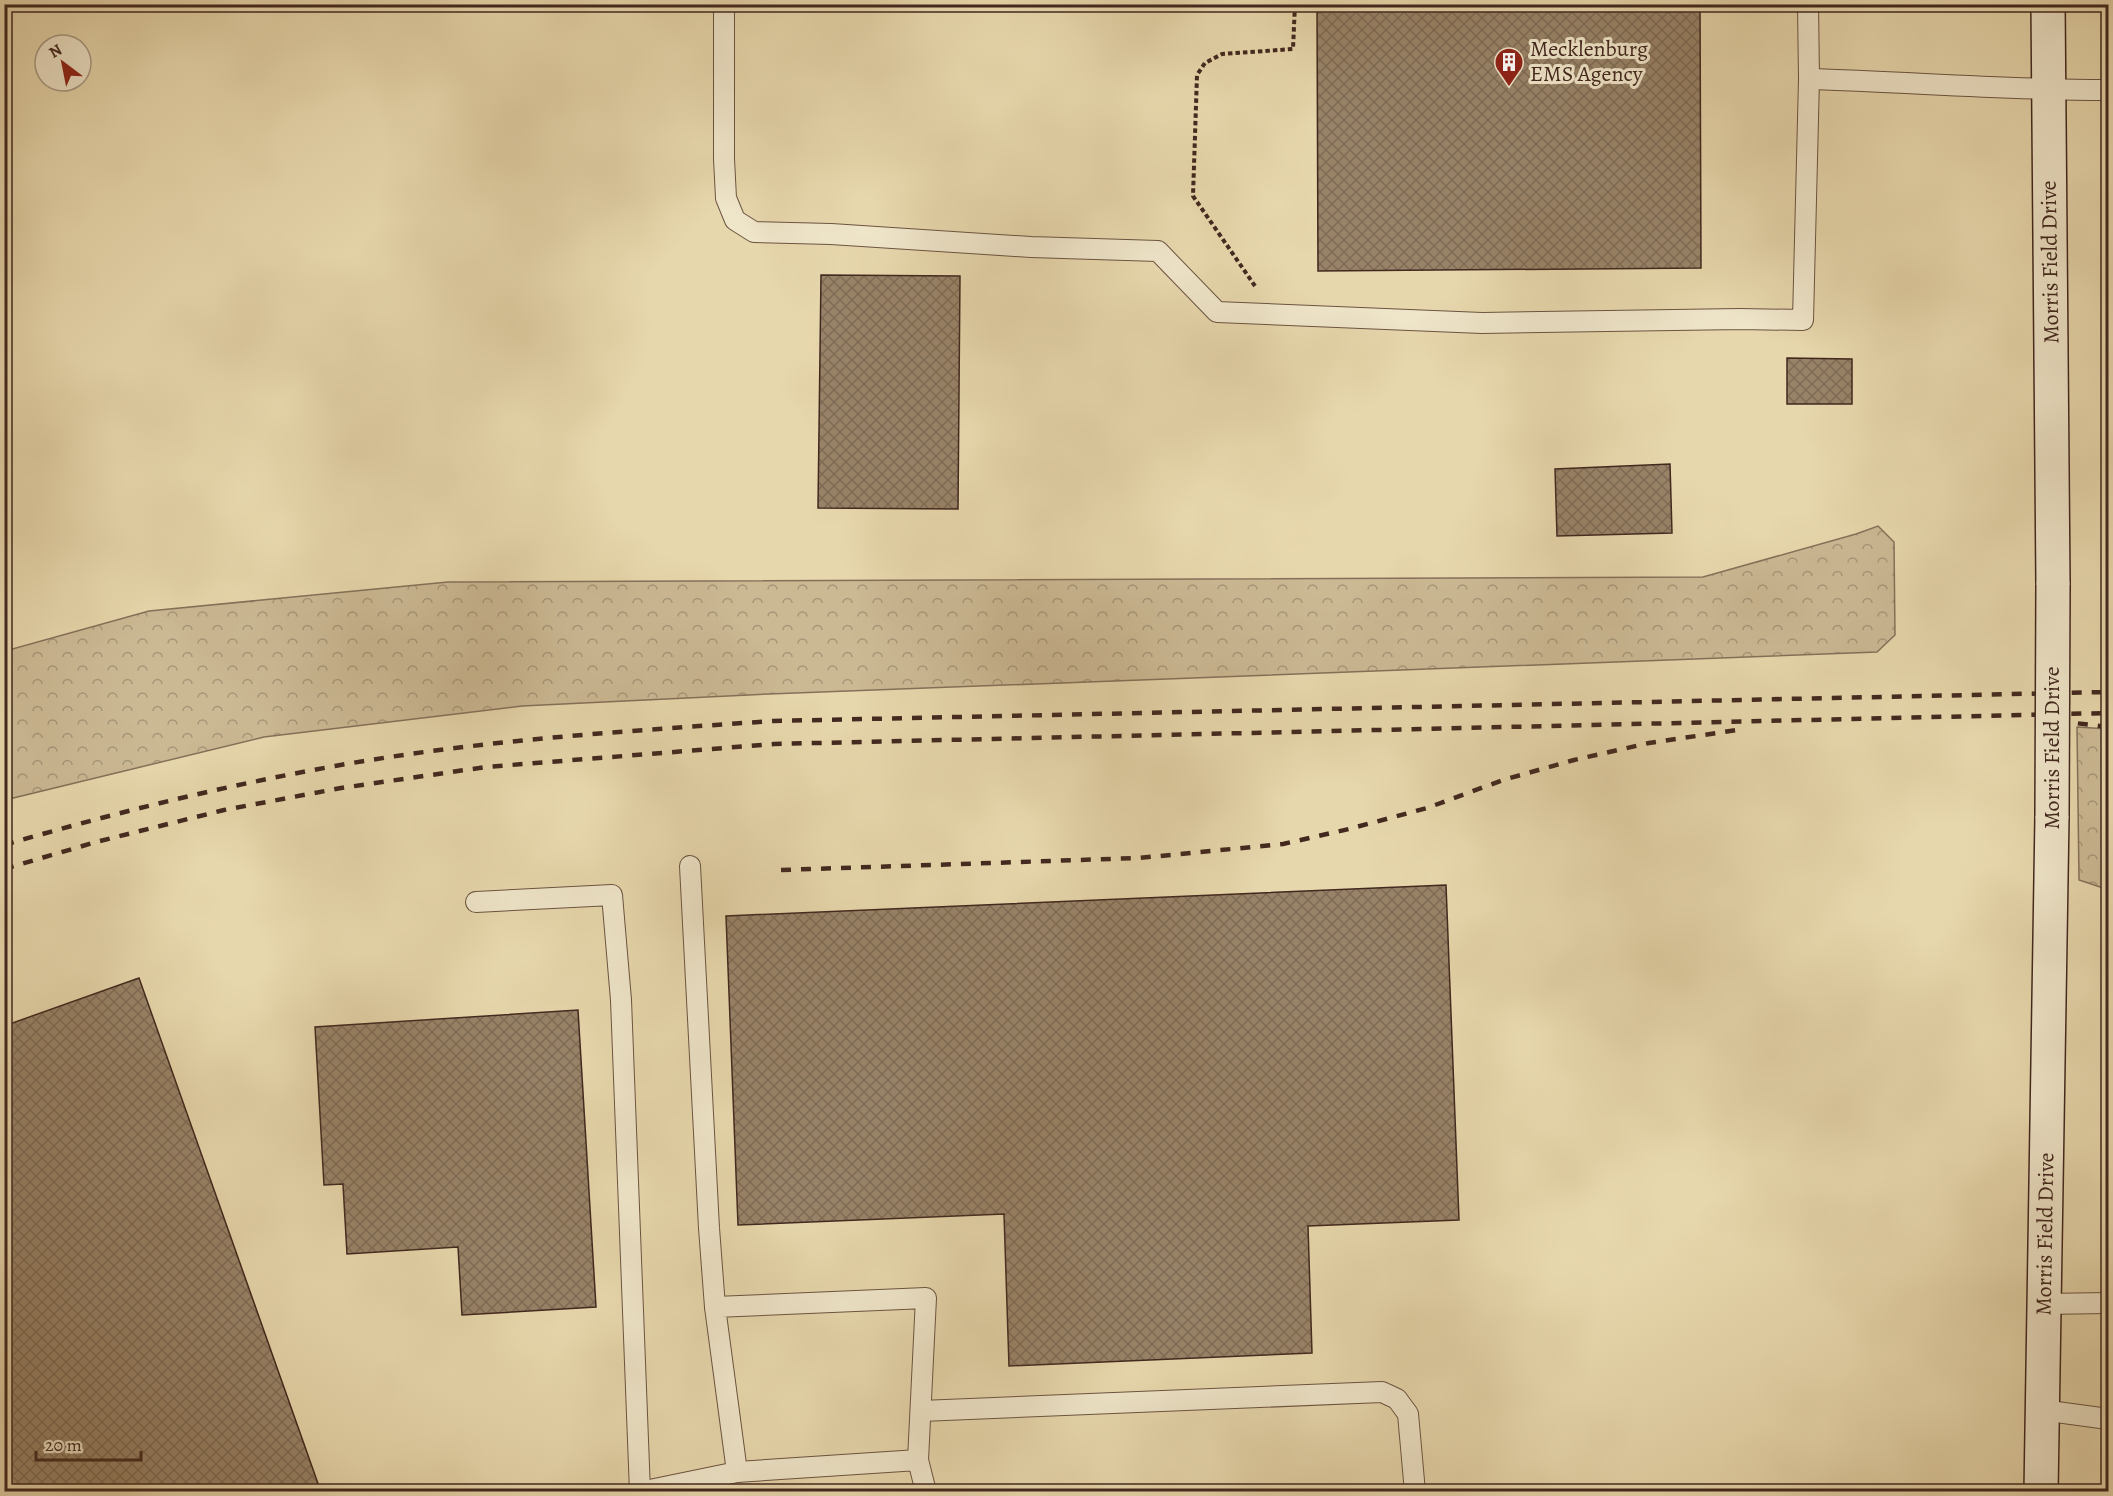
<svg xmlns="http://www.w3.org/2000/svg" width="2113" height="1496" viewBox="0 0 2113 1496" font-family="Alegreya,serif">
<defs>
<pattern id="forest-crowns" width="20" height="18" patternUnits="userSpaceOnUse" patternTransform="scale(1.5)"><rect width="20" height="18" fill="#cbb994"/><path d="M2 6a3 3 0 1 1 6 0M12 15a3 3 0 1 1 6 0" fill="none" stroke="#a69678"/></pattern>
<pattern id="building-cross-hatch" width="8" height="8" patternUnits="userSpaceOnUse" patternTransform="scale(1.5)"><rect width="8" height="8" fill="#988368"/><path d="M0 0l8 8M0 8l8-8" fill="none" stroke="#7e6b55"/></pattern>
</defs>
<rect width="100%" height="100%" fill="#e7d7ac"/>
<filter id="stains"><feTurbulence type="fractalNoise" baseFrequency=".00333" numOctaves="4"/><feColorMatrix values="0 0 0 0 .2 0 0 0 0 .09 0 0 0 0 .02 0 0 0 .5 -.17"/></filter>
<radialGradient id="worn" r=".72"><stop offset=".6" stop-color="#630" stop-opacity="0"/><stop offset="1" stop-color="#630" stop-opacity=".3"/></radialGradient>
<g fill="url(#forest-crowns)" stroke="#86705a" stroke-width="1.5">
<polygon points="1878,526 1894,542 1895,635 1877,652 769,694 522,706 264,737 5,800 5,651 149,611 448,582 1703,577 1856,534"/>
<polygon points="2077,727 2108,729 2108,887 2103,888 2079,880"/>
</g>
<g fill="url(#building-cross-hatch)" stroke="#42281f" stroke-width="1.5">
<polygon points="1317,4 1700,4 1701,268 1318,271"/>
<polygon points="821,275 960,276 958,509 818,508"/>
<polygon points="1787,358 1852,359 1852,404 1787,404"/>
<polygon points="1670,464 1672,533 1557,536 1555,469"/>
<polygon points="1446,885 1459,1220 1308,1226 1312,1353 1009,1366 1004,1214 738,1225 726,916"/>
<polygon points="139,978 321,1492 4,1492 4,1026"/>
<polygon points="578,1010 596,1307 462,1315 458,1247 347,1254 343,1184 324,1185 315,1027"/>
</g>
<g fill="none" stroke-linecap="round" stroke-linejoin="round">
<g stroke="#6b5442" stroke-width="22">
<g id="lane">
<polyline points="724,4 724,159 726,198 735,220 754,232 831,234 1031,247 1158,251 1217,312 1482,323 1740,319 1803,320 1809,79 1808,4"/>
<path d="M1809,79c100,3 200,11 299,11"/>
<polyline points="690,866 709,1228 715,1307"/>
<polyline points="476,902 612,895 621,1000 640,1492"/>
<polyline points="2044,1304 2108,1303"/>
<polyline points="2042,1410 2108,1419"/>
<polyline points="921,1411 1382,1392 1397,1399 1408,1414 1415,1492"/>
<polyline points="737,1472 715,1307 926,1298 918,1460"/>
<polyline points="640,1492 737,1472 918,1460 926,1492"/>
</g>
</g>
<g stroke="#42281f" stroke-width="36">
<g id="secondary">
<polyline points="2048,4 2053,585"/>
<polyline points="2041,1492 2052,816"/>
</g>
</g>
<polyline stroke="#42281f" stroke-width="4" stroke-dasharray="4.5 3" stroke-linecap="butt" points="1255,286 1193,196 1197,75 1205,63 1222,54 1293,49 1295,4"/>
<use href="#lane" stroke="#efe5c9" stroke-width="20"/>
<use href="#secondary" stroke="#efe5c9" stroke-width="33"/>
<g stroke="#42281f" stroke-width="4.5" stroke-dasharray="10 10" stroke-linecap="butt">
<polyline points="2058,721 2108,727"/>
<path d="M4,845c110,-32 219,-59 331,-79 145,-26 292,-35 438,-45l1335,-29"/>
<polyline points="4,869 96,842 224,810 341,788 486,767 774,744 2108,713"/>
<polyline points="781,870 1139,858 1283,844 1349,829 1427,808 1503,780 1574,760 1649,743 1737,730"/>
</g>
<g stroke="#42281f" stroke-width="36" stroke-linecap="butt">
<polyline id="secondary-bridge" points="2052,816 2053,585"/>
</g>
<use href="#secondary-bridge" stroke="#efe5c9" stroke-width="33"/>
</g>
<defs>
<g id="building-pin" transform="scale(1.5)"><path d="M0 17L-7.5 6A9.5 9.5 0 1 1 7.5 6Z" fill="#8f2418" stroke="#efe5c9"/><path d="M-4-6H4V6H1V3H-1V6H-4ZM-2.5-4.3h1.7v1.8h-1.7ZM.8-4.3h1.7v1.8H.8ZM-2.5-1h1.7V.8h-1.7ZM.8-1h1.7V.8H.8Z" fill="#fff"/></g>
</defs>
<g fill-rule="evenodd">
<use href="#building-pin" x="1509" y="62"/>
</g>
<g text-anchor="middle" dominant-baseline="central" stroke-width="6" stroke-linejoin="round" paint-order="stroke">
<g font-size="22" fill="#42281f" stroke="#efe5c9" text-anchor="start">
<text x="1530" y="49">Mecklenburg<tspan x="1530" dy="25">EMS Agency</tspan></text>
</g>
<g font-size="22" fill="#42281f" stroke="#efe5c9">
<text transform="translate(2050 262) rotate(-91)">Morris Field Drive</text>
<text transform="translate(2052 748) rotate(-90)">Morris Field Drive</text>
<text transform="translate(2045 1234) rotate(-89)">Morris Field Drive</text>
</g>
</g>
<rect width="2113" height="1496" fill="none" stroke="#e7d7ac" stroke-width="24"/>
<rect x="6" y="6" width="2101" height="1484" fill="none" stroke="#42281f" stroke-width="3"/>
<rect x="12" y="12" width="2089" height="1472" fill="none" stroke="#42281f" stroke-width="1.5"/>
<g transform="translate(63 63) rotate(328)"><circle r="28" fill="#efe5c9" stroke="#aa9985" stroke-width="1.5"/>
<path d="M0-4.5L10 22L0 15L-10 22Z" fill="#8f2418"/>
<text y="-9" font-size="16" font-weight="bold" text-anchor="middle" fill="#42281f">N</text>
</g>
<path d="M36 1451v9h105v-9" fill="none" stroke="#42281f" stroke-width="3"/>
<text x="45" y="1451" font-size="18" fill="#42281f" stroke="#efe5c9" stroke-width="4.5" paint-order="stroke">20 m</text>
<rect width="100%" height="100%" filter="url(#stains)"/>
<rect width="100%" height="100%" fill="url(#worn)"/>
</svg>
